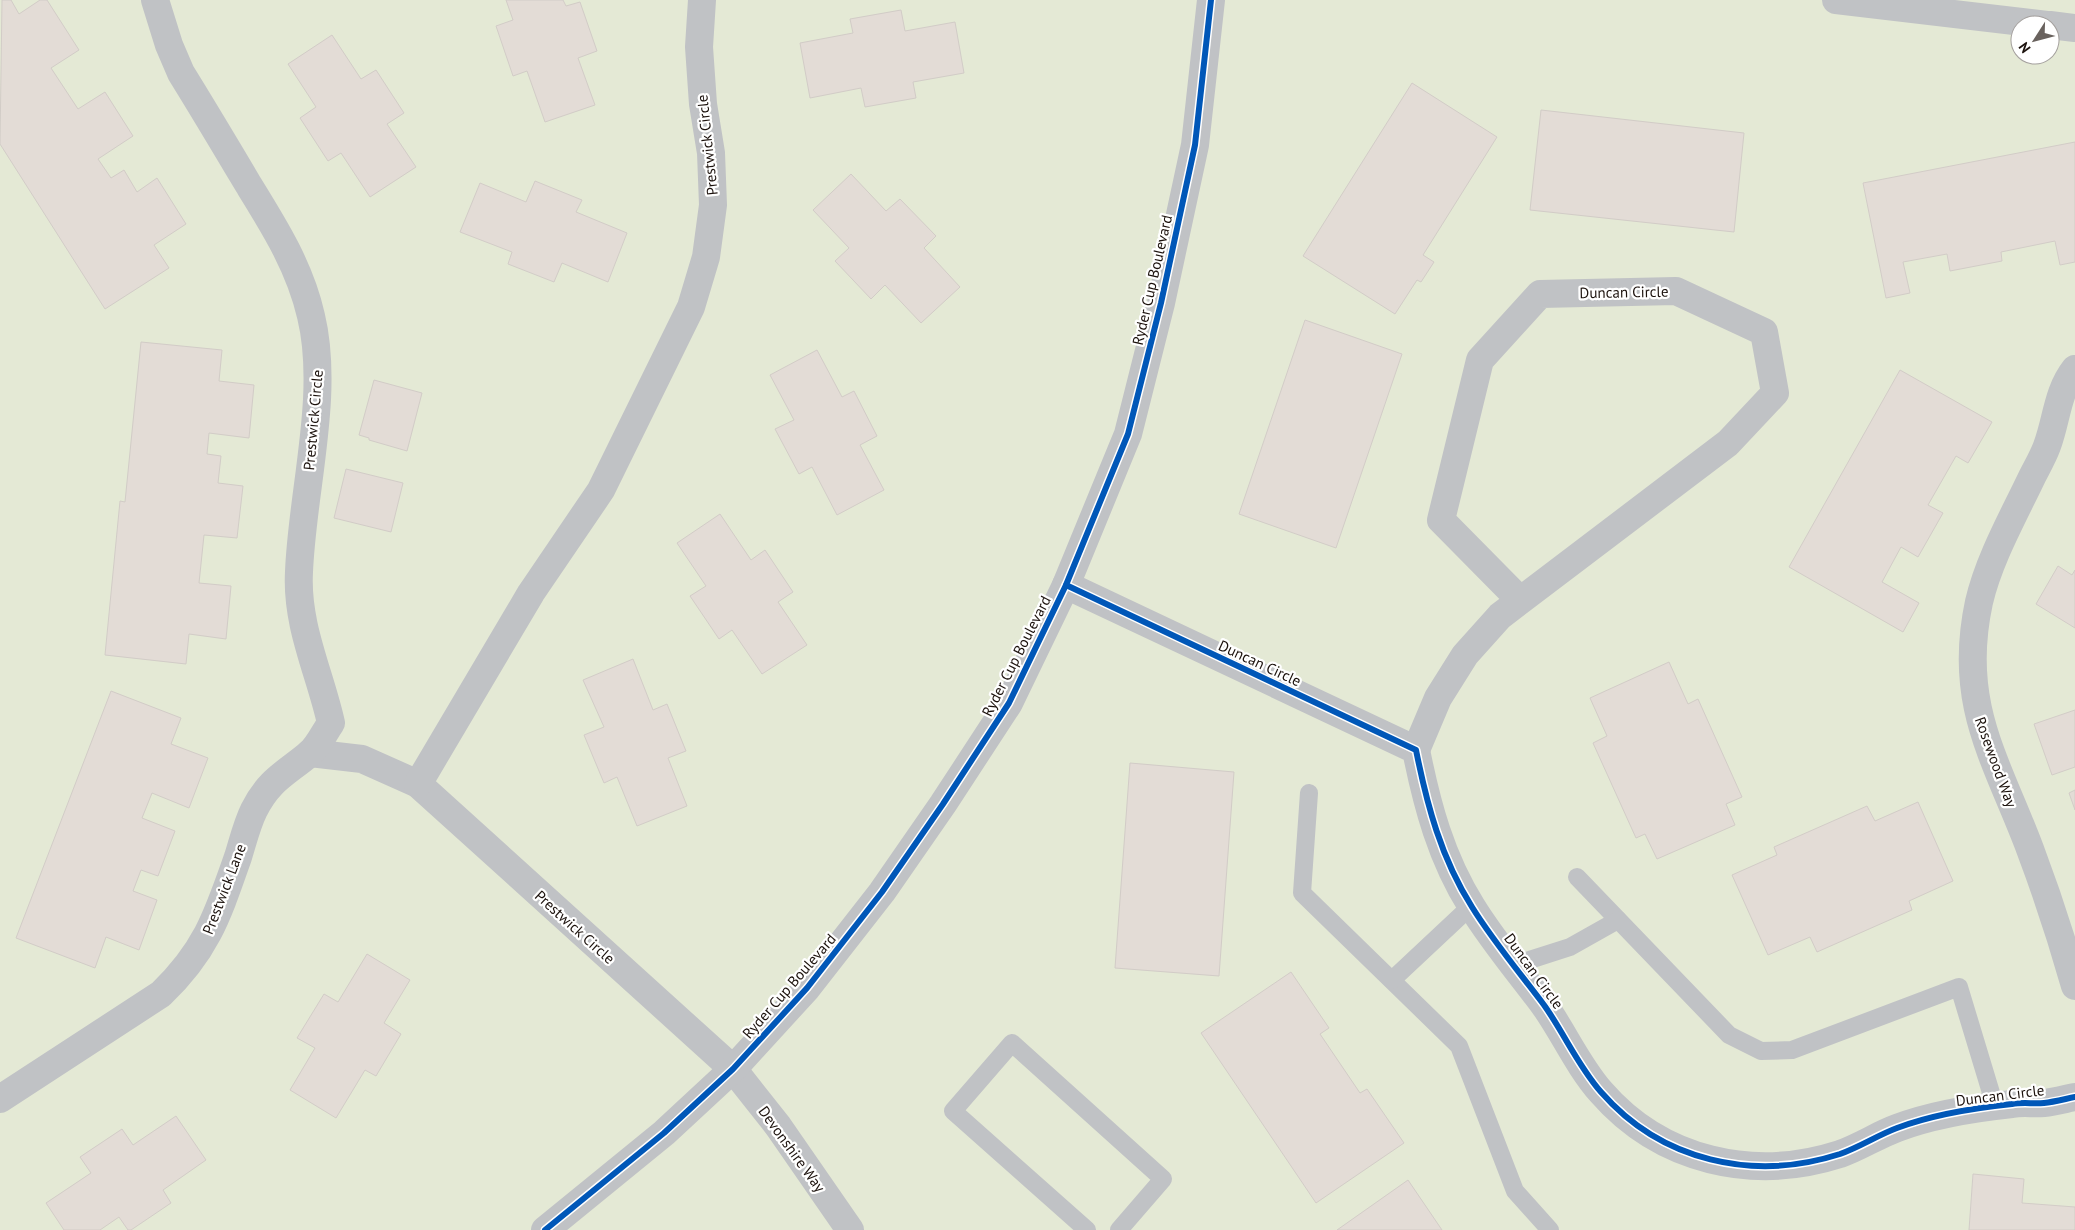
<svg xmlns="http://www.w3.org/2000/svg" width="2075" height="1230" viewBox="0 0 2075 1230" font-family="'PT Sans',sans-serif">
<rect width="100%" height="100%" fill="#fbf8f5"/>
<path fill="#e4e9d5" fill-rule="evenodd" d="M0,0h2075v1230h-2075zM2020,25h30v30h-30z"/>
<g fill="#e3dcd6" stroke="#d2ccc7">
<polygon points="2,0 11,0 19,14 40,0 47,0 79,50 51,68 78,109 105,92 133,136 98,159 111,178 124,170 137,192 157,178 186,224 154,245 169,268 105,309 0,144"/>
<polygon points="506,0 563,0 566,6 580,2 597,51 578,58 595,105 545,122 527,71 513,76 496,26 513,20"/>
<polygon points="901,10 905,31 955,22 964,73 913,82 916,98 865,107 861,88 810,98 800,43 853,33 850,19"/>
<polygon points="332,35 361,79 376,70 404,113 387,124 416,167 370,197 341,153 328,161 300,118 316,107 288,64"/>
<polygon points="1412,83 1497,137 1423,255 1434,262 1421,282 1417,280 1395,314 1303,256"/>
<polygon points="1541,110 1744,133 1734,232 1530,210"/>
<polygon points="2075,142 2075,262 2060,265 2055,241 2001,252 2002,261 1950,271 1947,254 1903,262 1910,293 1886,298 1863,183"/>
<polygon points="851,174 886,211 900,199 936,236 924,248 960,287 921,323 885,285 871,299 835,261 849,248 813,210"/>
<polygon points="535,181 582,200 576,212 627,233 608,282 562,263 554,282 508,264 512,252 460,232 480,183 526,202"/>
<polygon points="1305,320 1402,354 1336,548 1239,514"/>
<polygon points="141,342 222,350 219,381 254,385 249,438 209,433 207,454 221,456 218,483 243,486 237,538 204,535 199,583 231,586 226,639 189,634 186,664 105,655 120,501 125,502"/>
<polygon points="817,350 842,397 854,391 877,436 860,445 884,490 837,515 812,467 799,474 775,429 794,420 770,375"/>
<polygon points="1900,370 1992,422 1968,463 1956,456 1928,505 1943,513 1918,557 1901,547 1882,582 1919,603 1903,632 1789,567"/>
<polygon points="374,380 422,393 407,451 369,440 369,438 359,435"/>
<polygon points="346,469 403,483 391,532 334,518"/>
<polygon points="720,514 751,560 765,550 793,592 778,602 807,645 762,674 732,630 719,639 690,596 706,586 677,543"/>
<polygon points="2058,566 2072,575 2075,570 2075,628 2036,604"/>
<polygon points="633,659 653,710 667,704 686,751 668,758 687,806 637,826 617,777 604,783 584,735 604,727 583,680"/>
<polygon points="1669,662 1688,704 1698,699 1742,797 1726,804 1735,825 1657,859 1645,834 1636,838 1593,743 1607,736 1590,698"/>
<polygon points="111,691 181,718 171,744 208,758 189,808 152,793 142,818 175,831 158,876 141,870 133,891 157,900 139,950 106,937 95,968 16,938"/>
<polygon points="2075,710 2075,767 2052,775 2034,724"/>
<polygon points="1130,763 1234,772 1219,976 1115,968"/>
<polygon points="2075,790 2075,810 2069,793"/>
<polygon points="1918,802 1953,881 1909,901 1912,910 1817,952 1810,937 1768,955 1732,875 1777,855 1774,847 1867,806 1875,821"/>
<polygon points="367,954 410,980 384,1023 401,1034 376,1076 365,1070 336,1118 290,1090 315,1048 297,1038 324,994 338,1002"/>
<polygon points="1291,972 1329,1028 1320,1034 1360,1093 1367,1089 1404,1143 1316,1203 1201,1033"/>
<polygon points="176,1116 206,1160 163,1190 171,1203 131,1230 128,1230 119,1217 100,1230 64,1230 46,1203 91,1173 80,1157 122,1129 133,1145"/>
<polygon points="1973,1174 2024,1179 2022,1203 2075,1207 2075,1230 1969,1230"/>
<polygon points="1408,1180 1442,1230 1337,1230"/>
</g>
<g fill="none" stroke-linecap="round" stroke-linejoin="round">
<g stroke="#c0c2c5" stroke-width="18">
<polyline points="1309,793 1302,893 1459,1046 1515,1191 1550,1230"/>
<polyline points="1577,877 1729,1035 1761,1051 1792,1050 1959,987 1995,1106"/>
<polyline points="1514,965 1570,947 1618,920"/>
<polyline points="1392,980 1471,906"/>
<polyline points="1087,1230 953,1111 1012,1043 1163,1179 1119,1230"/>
</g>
<g stroke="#c0c2c5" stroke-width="28">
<polyline points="1836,0 2047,25"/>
<polyline points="2050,25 2075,28"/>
<path d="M2075,369c-18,23 -18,50 -28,77 -4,11 -10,21 -15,31 -19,40 -43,82 -53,125 -22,102 17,157 51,247 17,45 32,91 45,137"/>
<path d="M1066,585l350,165c11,55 25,108 56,157 21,34 48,66 72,98 20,28 34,61 57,87 60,69 152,90 239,62 20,-7 38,-19 57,-26 37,-14 77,-20 115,-24 11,-2 21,0 32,-1 10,-1 21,-4 31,-6"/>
<polyline points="1416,750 1438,698 1465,655 1500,616 1728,443 1775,393 1764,332 1676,291 1540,294 1480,360 1441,520 1519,599"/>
<polyline points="310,753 362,759 418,784 733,1069 778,1126 850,1230"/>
<polyline points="418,784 531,593 601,490 691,307 706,257 713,205 711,153 703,104 699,47 702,0"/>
<path d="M0,1099l161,-105c46,-44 57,-80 77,-137 5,-16 9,-33 16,-47 15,-30 31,-36 55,-56 9,-7 15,-21 22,-31 -11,-50 -35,-97 -32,-151 3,-81 31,-177 12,-256 -11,-49 -37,-90 -63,-132 -22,-37 -44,-74 -67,-111l-12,-28 -14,-45"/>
<polyline points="545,1230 664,1133 733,1069 807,988 882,892 943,804 1009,703 1066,585 1128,434 1161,303 1195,145 1211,0"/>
</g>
<g stroke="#fff" stroke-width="9">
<g id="cycleway">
<path d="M1066,585l350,165c11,55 25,108 56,157 21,34 48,66 72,98 20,28 34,61 57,87 60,69 152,90 239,62 20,-7 38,-19 57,-26 37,-14 77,-20 115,-24 11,-2 21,0 32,-1 10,-1 21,-4 31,-6"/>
<polyline points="545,1230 664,1133 733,1069 807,988 882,892 943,804 1009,703 1066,585 1128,434 1161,303 1195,145 1211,0"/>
</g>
</g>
<use href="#cycleway" stroke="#0057b8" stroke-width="6"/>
</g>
<g text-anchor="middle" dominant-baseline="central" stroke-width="4.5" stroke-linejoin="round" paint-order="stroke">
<g font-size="15" fill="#1b110c" stroke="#fff">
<text transform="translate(707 145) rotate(-96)">Prestwick Circle</text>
<text transform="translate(1152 280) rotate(-77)">Ryder Cup Boulevard</text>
<text transform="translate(1624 292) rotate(-1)">Duncan Circle</text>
<text transform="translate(313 420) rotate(-85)">Prestwick Circle</text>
<text transform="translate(1016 656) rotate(-63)">Ryder Cup Boulevard</text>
<text transform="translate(1260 663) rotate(25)">Duncan Circle</text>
<text transform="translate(1996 762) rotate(70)">Rosewood Way</text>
<text transform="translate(224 889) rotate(-69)">Prestwick Lane</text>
<text transform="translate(575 927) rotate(42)">Prestwick Circle</text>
<text transform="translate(1534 971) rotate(54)">Duncan Circle</text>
<text transform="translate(789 986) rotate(-49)">Ryder Cup Boulevard</text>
<text transform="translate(2000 1095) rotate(-7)">Duncan Circle</text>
<text transform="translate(792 1149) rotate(54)">Devonshire Way</text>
</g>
</g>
<g transform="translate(2035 40) rotate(234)"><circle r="24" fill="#ffffff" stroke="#a4a09e"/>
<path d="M0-4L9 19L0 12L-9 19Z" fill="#69625e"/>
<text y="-8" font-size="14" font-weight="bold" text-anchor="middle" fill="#1b110c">N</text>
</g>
</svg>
